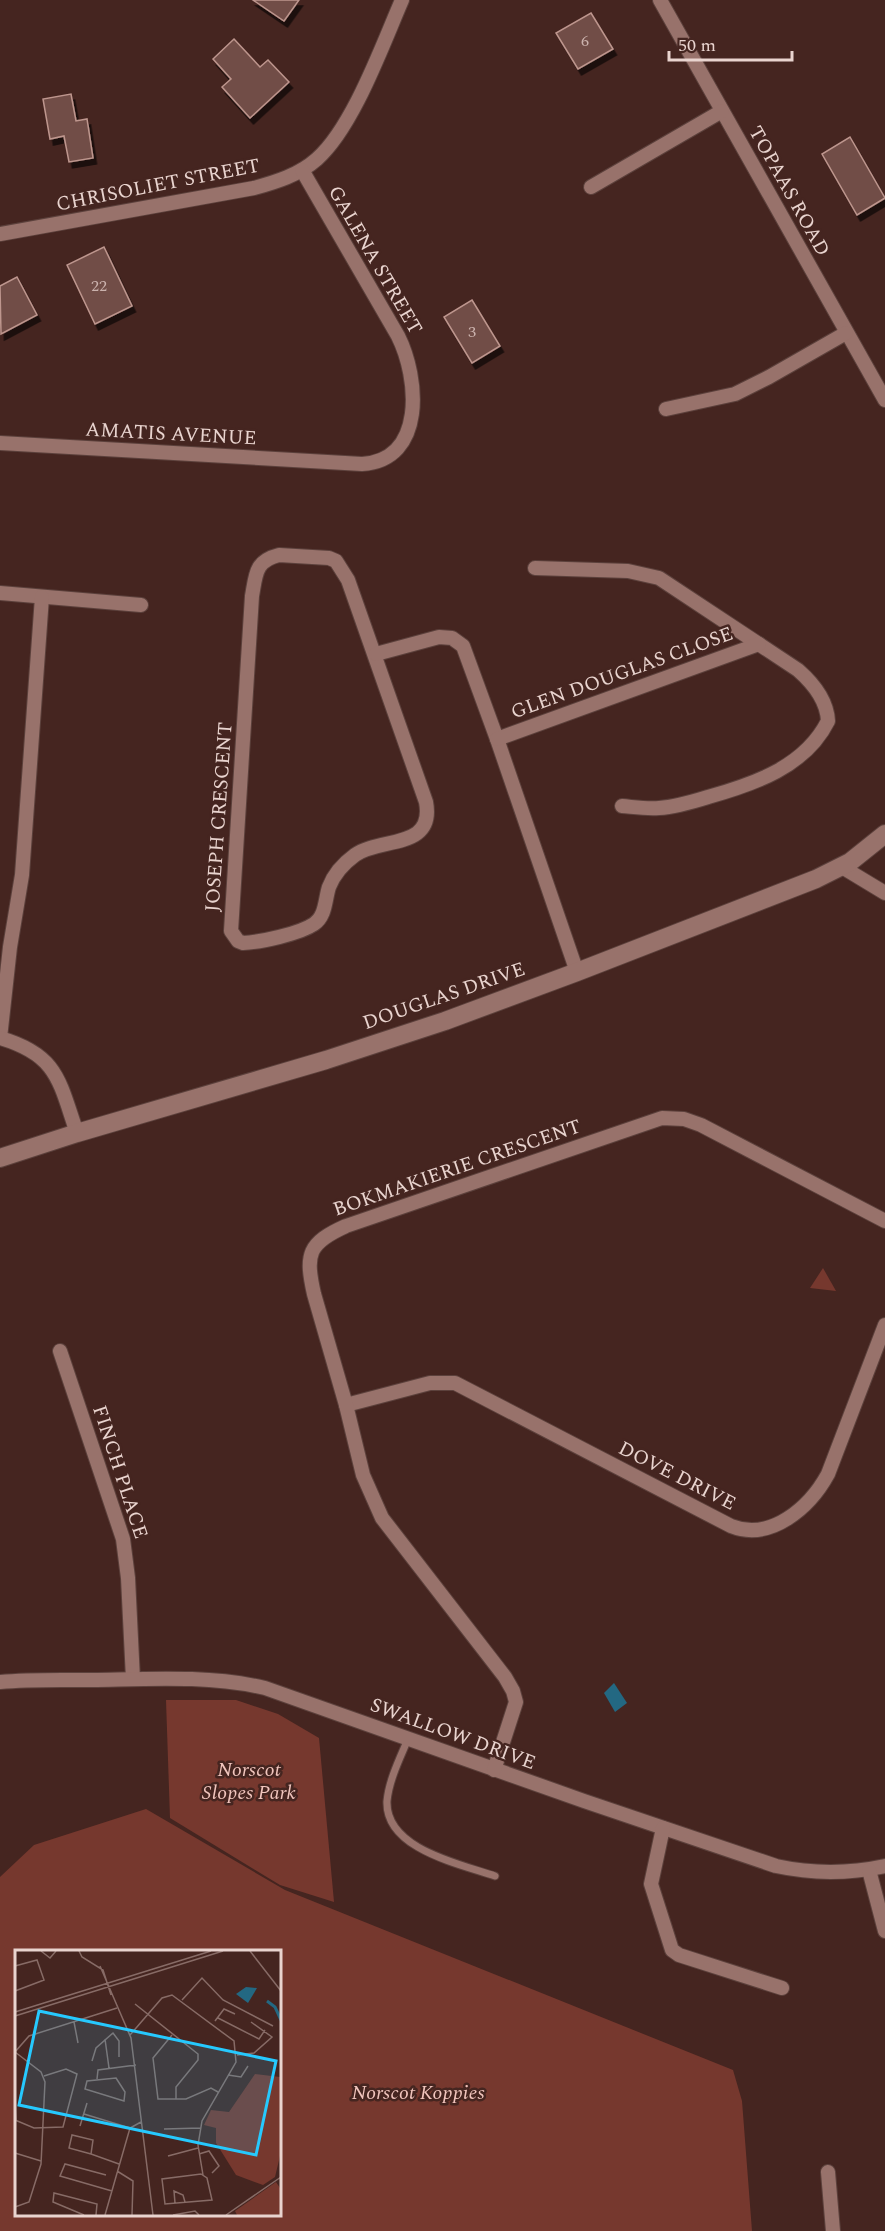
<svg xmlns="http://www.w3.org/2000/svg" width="885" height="2231" viewBox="0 0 885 2231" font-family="Spectral,serif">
<defs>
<filter id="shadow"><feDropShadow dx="3.5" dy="6" stdDeviation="0" flood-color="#0009"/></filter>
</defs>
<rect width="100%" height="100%" fill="#452520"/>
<g fill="#76382e" fill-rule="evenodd">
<polygon points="823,1268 836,1291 810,1288"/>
<polygon points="166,1700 236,1700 278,1714 319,1738 334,1902 280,1885 170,1818"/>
<path d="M146,1809l139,81 448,180 9,31 10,130h-752v-354l34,-32zM16,1952h263v262h-263z"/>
</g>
<polygon fill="#236882" points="614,1683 627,1703 615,1712 604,1693"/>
<g fill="#714e47" stroke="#be968e" stroke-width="1.5" filter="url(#shadow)">
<polygon points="253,0 299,0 284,21"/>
<polygon points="591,13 613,49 578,69 556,33"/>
<polygon points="234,39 260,67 268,60 289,82 250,118 222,87 231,79 213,59"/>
<polygon points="71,94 76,121 87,119 93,158 69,162 64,136 50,139 43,99"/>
<polygon points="850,137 885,198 857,215 822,154"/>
<polygon points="104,247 132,306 95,324 67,265"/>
<polygon points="17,277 37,315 1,334 0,286"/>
<polygon points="472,300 500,346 472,363 444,317"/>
</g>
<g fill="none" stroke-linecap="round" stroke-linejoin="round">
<g stroke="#5c413c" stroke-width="9">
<path id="lane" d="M408,1739c-8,19 -19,41 -21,62 -2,48 73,63 108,75"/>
</g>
<g stroke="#5c413c" stroke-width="16">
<g id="street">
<polyline points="660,0 885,400"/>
<polyline points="591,187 722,111"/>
<path d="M0,234l254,-46c22,-6 45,-13 63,-29 36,-32 65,-113 85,-159"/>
<polyline points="666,409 735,394 769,377 846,333"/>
<path d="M0,443l362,21c64,-4 57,-86 36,-128l-96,-166"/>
<path d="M279,555l50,3 7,3 12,19 78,222c9,48 -46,35 -71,53 -11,8 -21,19 -26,32 -4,12 -3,29 -15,37 -15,10 -53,18 -71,19l-5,-2 -7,-10 21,-335c4,-22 3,-35 27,-41z"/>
<path d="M535,568l93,3 31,7 139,92c16,14 29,30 30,51 -23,46 -74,63 -120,76 -16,5 -33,10 -49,11 -13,1 -25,-1 -37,-2"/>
<polyline points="0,593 141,605"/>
<polyline points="376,654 439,637 452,638 463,646 497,739 577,972"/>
<polyline points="497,739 759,644"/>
<polyline points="842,867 885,893"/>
<polyline points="0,1038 10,947 22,875 42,597"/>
<path d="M0,1038c58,17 59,43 77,95"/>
<polyline points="60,1351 123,1539 128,1578 133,1679"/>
<path d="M346,1405l84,-22h25l276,143c40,16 79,-19 97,-52l57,-149"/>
<path d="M0,1682c30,-3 61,-2 92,-2 58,-1 116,-5 173,8l319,113 192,65c37,8 72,8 109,0"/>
<path d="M494,1770l22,-68 -3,-11 -8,-14 -123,-159 -19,-43 -17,-70 -32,-111c-9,-40 -6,-51 32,-68l316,-108 22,1 17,6 184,96"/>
<polyline points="663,1828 651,1884 672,1950 679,1955 782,1988"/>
<polyline points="869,1870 885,1931"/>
<polyline points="828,2172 833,2231"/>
</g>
</g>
<g stroke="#5c413c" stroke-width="20">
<polyline id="secondary" points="0,1158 77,1133 326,1060 445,1021 577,972 816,879 850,862 885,834"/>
</g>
<use href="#lane" stroke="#98726b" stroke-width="7"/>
<use href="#street" stroke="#98726b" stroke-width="14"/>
<use href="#secondary" stroke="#98726b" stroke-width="18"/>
</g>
<g text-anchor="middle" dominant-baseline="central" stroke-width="5" stroke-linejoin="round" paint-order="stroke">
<g font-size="16" fill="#cbb2ad">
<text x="585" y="41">6</text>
<text x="99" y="286">22</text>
<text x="472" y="332">3</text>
</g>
<g font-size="20" fill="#e9d4cf" stroke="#452520">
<text transform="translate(158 185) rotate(-11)">CHRISOLIET STREET</text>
<text transform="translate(789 191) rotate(61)">TOPAAS ROAD</text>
<text transform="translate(375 260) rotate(60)">GALENA STREET</text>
<text transform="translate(171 434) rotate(3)">AMATIS AVENUE</text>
<text transform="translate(622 673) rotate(-20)">GLEN DOUGLAS CLOSE</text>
<text transform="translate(219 817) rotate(-86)">JOSEPH CRESCENT</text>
<text transform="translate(444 996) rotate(-19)">DOUGLAS DRIVE</text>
<text transform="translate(457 1168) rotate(-19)">BOKMAKIERIE CRESCENT</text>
<text transform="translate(120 1472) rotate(72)">FINCH PLACE</text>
<text transform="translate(677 1476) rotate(27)">DOVE DRIVE</text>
<text transform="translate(453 1734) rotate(20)">SWALLOW DRIVE</text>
</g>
<g font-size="20" font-style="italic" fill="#f1c5bd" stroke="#452520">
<text x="249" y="1770">Norscot<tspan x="249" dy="23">Slopes Park</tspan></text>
<text x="418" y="2093">Norscot Koppies</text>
</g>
</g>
<g transform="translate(15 1950)">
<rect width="266" height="266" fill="#452520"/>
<path d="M240,124l25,3v79l-5,21 -12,8 -27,-10 -20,-32v-15l-12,-3 7,-15 18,2zM261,232l4,6v27h-43l-2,-4z" fill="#76382e"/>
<path d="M231,37l11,1 -9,15 -12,-9z" fill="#236882"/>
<path fill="none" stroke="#236882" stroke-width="3" d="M252,51l8,6 6,13"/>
<path fill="none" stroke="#876b66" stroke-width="1.5" d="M26,1l9,7 6,-7M64,1l3,6 21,13 8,25M235,1l31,40M0,16l22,-6 7,20 -29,11M85,16l31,72 22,177M167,50l20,-22 21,22 50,26M120,54l63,50v6l-22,27v12M0,62l196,-61M0,66l208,-65M203,68l41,21 6,-9M200,71l9,-12 11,5M59,72l4,21M115,85l32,-37 10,-3 62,46 2,21 -34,59 -4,24 5,30M157,85l-19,23 5,41h28l25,-11 7,4M90,89l4,29M222,105l17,-2 18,-16 -21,-15M77,111l4,-13 17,-15 6,8v16M213,125l13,2 7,-11M101,128l9,14 -1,9 -39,-12 2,-8zM82,129l1,-9 38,-5M0,151l1,20M69,164l46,14M0,170l19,8 29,-1 14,-53 -11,-5 -22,7M65,176l7,-23M149,179l37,-1M0,203l26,8M76,204l-22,-6 3,-13 21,5 -2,14 28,10M184,204l10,-3 10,15 -7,7M153,206l30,-8M102,221l16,10 -1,34M186,224l6,4 5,22 -47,4 -3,-25zM91,225l-41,-11 -5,12 52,15M160,253l-1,-12 9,4 2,7M0,257l14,-5 12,-38 4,-82 -4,-10 -26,-20 14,-16 88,-28M69,265l-31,-13 1,-9 43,11 -1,11M90,265l25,-87 11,-6M158,265l22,-4 4,4M211,265l55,-38"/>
<path fill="#26c9fe" fill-opacity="0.15" stroke="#26c9fe" stroke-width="3" d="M24,61l237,50 -20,94 -237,-50z"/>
<rect width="266" height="266" fill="none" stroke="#e9d4cf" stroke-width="3"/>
</g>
<path d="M669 51v9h123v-9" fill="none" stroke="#e9d4cf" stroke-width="3"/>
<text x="678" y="51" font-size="18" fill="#e9d4cf" stroke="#452520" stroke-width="4.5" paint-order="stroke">50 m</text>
</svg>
